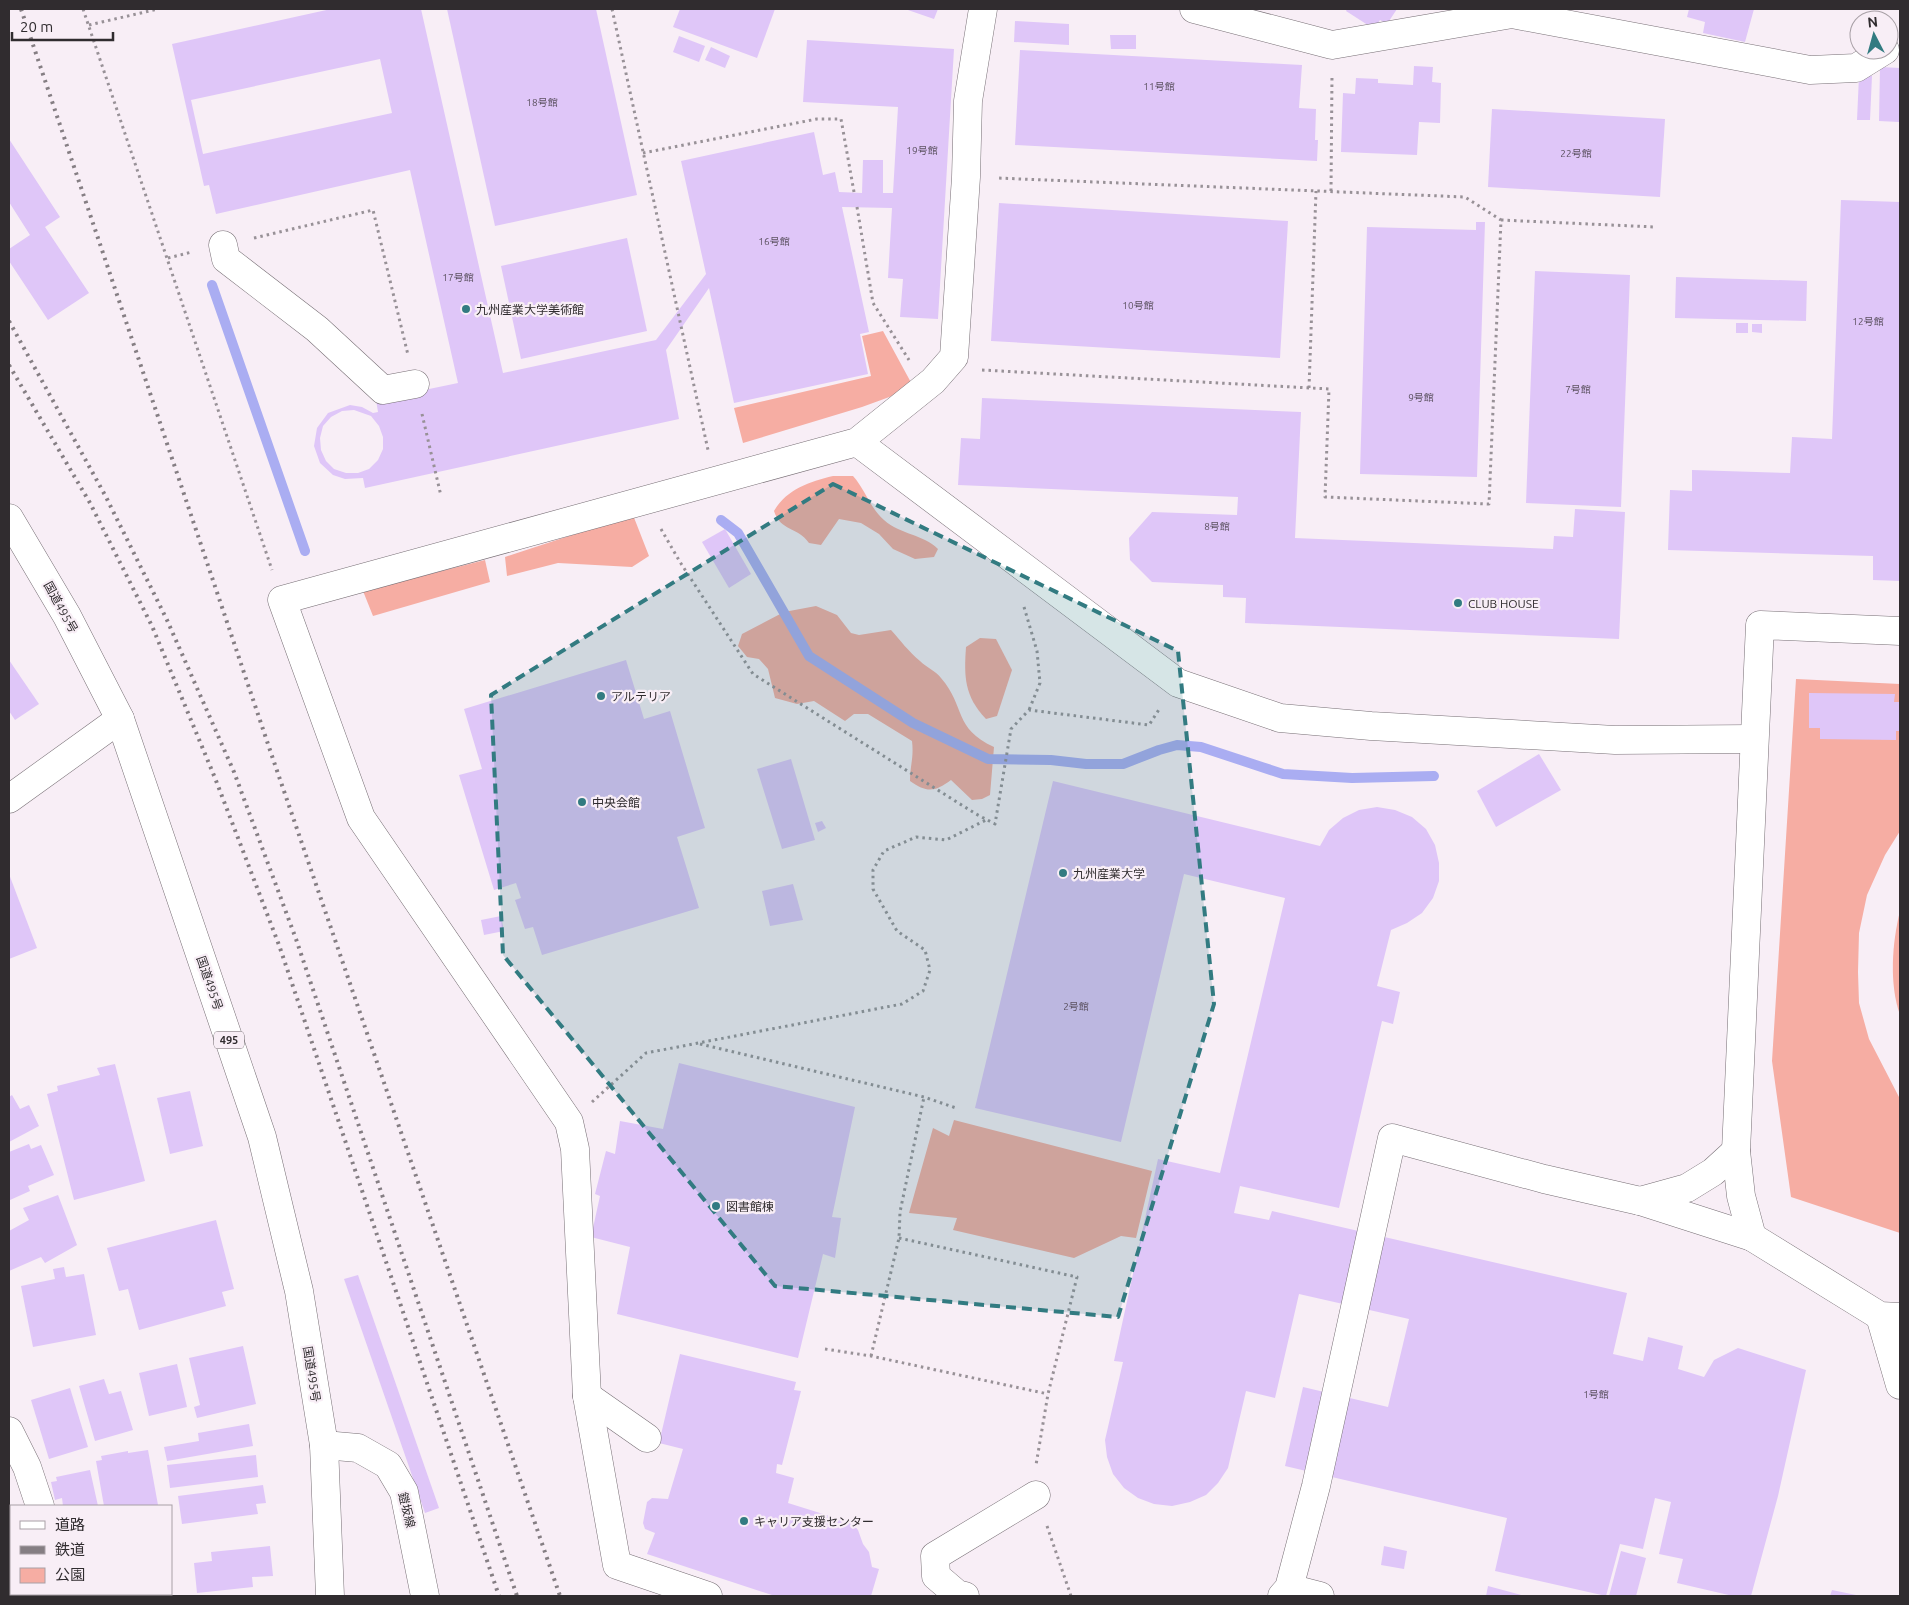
<svg xmlns="http://www.w3.org/2000/svg" width="1909" height="1605" viewBox="0 0 1909 1605" font-family="Ubuntu,'Noto Sans JP',sans-serif">
<rect width="100%" height="100%" fill="#f8eef6"/>
<g fill="#f6ada3">
<polygon points="883,331 914,388 862,407 743,443 734,408 871,376 862,336"/>
<path d="M833,476h20c12,13 17,32 31,44 17,15 39,14 54,29l-4,8 -19,2 -22,-10 -14,-15 -18,-11 -22,-4 -18,26 -12,-2c-12,-17 -28,-11 -35,-32 13,-22 35,-29 59,-35z"/>
<polygon points="633,515 649,556 632,567 558,563 507,576 505,557"/>
<polygon points="485,560 490,582 373,616 363,591"/>
<path d="M816,606l21,9 14,18 8,2 32,-5c9,10 18,22 29,31 6,6 16,10 21,17 25,29 12,50 53,69l-4,48 -8,4 -10,1 -21,-20c-16,12 -24,13 -41,1 0,-16 4,-23 2,-40l-44,-27h-14l-9,7 -31,-20 -17,3 -22,-6 -7,-29 -9,-10 -12,-2 -9,-11 4,-12 42,-22z"/>
<path d="M980,638l16,1 16,31 -15,46 -11,3c-22,-23 -22,-43 -20,-72z"/>
<polygon points="1796,679 1900,684 1900,831 1885,855 1867,895 1859,933 1858,972 1859,1003 1869,1039 1900,1099 1900,1233 1791,1197 1772,1061"/>
<path d="M1900,911v104c-11,-31 -8,-72 0,-104z"/>
<polygon points="954,1120 1152,1171 1136,1238 1121,1236 1074,1258 953,1230 957,1218 909,1213 933,1128 949,1136"/>
</g>
<g fill="none" stroke-linecap="round" stroke-linejoin="round">
<g stroke="#aaadf2" stroke-width="10">
<polyline points="212,285 305,551"/>
<polyline points="721,520 738,533 809,656 913,723 988,759 1051,760 1086,764 1123,764 1159,750 1177,745 1201,747 1283,774 1352,778 1434,776"/>
</g>
</g>
<g fill="#dfc6f8" fill-rule="evenodd">
<path d="M331,9h90l82,364 153,-33 50,-66 -25,-113 133,-29 9,43 12,-3 4,20 23,1 1,-33h20v33h10l5,-86 -95,-5 4,-62 147,9 -16,270 -38,-2 3,-38 -15,-1 4,-70 -50,-1 27,125 -9,2 8,40 -134,29 -25,-115 -43,62 13,69 -314,69 -2,-10 -18,1 -12,-4 -13,-12 -6,-17 3,-18 11,-15 22,-8 12,2 11,6 5,-1 -2,-12 82,-17 -48,-213 -194,44 -7,-29 -5,1 -32,-142zM380,59l12,54 -189,41 -12,-54zM354,410l17,6 8,10 4,11v12l-5,11 -9,9 -11,4h-12l-12,-4 -8,-8 -5,-11 -1,-12 3,-12 8,-9 11,-6z"/>
<polygon points="447,9 596,9 637,195 495,226"/>
<polygon points="680,9 775,9 757,58 673,27"/>
<polygon points="905,9 938,9 934,19"/>
<polygon points="1347,9 1397,9 1387,24 1380,20 1374,29 1346,11"/>
<polygon points="1689,9 1754,9 1745,42 1703,33 1705,22 1687,17"/>
<polygon points="1015,21 1069,24 1069,45 1014,42"/>
<polygon points="1110,35 1136,35 1136,49 1111,49"/>
<polygon points="679,36 705,46 699,62 673,52"/>
<polygon points="711,47 730,56 725,68 705,60"/>
<polygon points="1020,50 1302,65 1299,108 1316,109 1315,140 1318,140 1317,161 1015,145"/>
<polygon points="1414,66 1433,67 1432,82 1441,83 1440,123 1419,122 1417,155 1341,152 1343,93 1355,94 1356,78 1378,79 1378,83 1413,85"/>
<polygon points="1880,67 1900,68 1899,122 1879,121"/>
<polygon points="1859,76 1872,76 1870,120 1857,120"/>
<polygon points="1492,109 1665,119 1660,197 1488,187"/>
<polygon points="9,139 60,217 45,227 89,293 48,320 9,261 9,249 30,235 9,202"/>
<polygon points="1841,200 1900,202 1900,581 1873,580 1873,556 1668,550 1670,490 1692,491 1692,470 1790,473 1792,437 1832,439"/>
<polygon points="999,203 1288,221 1280,358 991,341"/>
<polygon points="1476,222 1485,222 1477,477 1360,474 1367,227 1476,230"/>
<polygon points="627,238 647,331 521,359 501,266"/>
<polygon points="1535,271 1630,275 1621,507 1526,503"/>
<polygon points="1676,277 1807,281 1806,321 1675,318"/>
<rect x="1736" y="323" width="12" height="10"/>
<polygon points="1752,324 1762,324 1762,333 1752,332"/>
<polygon points="982,398 1301,412 1295,538 1553,549 1554,536 1573,537 1575,509 1625,512 1619,639 1245,623 1246,598 1223,597 1223,585 1152,582 1130,560 1129,538 1152,512 1237,515 1238,497 958,485 961,438 980,439"/>
<polygon points="725,529 751,574 729,588 702,542"/>
<polygon points="9,660 39,704 15,720 9,711"/>
<polygon points="626,660 644,719 670,711 705,828 677,837 699,908 542,955 533,927 525,929 515,900 521,898 516,883 494,890 459,775 482,769 464,709"/>
<polygon points="1809,693 1895,694 1894,702 1900,702 1900,731 1896,731 1896,740 1820,739 1820,728 1809,728"/>
<polygon points="1539,754 1561,790 1496,827 1477,791"/>
<polygon points="791,759 815,840 782,849 757,769"/>
<polygon points="1053,781 1320,846 1329,830 1343,818 1359,810 1377,807 1395,810 1412,817 1426,829 1435,845 1439,863 1439,881 1433,898 1422,913 1407,923 1391,930 1377,986 1400,992 1393,1024 1382,1021 1339,1208 1240,1186 1234,1213 1269,1220 1272,1211 1627,1293 1613,1354 1643,1361 1648,1337 1683,1346 1678,1369 1704,1377 1714,1360 1738,1348 1806,1370 1778,1496 1751,1596 1733,1596 1677,1583 1683,1559 1659,1554 1671,1502 1655,1498 1643,1549 1620,1544 1606,1596 1495,1571 1507,1518 1285,1466 1303,1387 1388,1407 1409,1319 1299,1294 1275,1398 1246,1391 1228,1468 1218,1483 1206,1495 1190,1502 1172,1506 1154,1504 1138,1498 1124,1488 1113,1474 1107,1457 1105,1440 1123,1362 1114,1361 1158,1159 1220,1173 1285,898 1184,874 1121,1142 975,1108"/>
<polygon points="822,821 826,828 818,832 815,823"/>
<polygon points="9,874 37,948 9,959"/>
<polygon points="793,884 803,920 770,926 762,891"/>
<polygon points="501,916 504,931 484,935 481,920"/>
<polygon points="679,1063 855,1107 832,1217 841,1218 835,1258 823,1254 798,1358 617,1314 630,1247 591,1237 600,1196 595,1194 606,1151 615,1154 620,1121 663,1129"/>
<polygon points="115,1064 145,1181 74,1200 47,1094 58,1091 57,1086 100,1075 97,1068"/>
<polygon points="190,1091 203,1146 170,1154 157,1098"/>
<polygon points="12,1095 20,1109 29,1105 39,1126 9,1142 9,1097"/>
<polygon points="29,1144 31,1149 41,1145 54,1175 28,1186 30,1191 10,1200 9,1152"/>
<polygon points="58,1195 77,1245 45,1263 41,1257 9,1271 9,1231 29,1220 23,1208"/>
<polygon points="216,1220 234,1289 222,1292 226,1306 139,1330 128,1289 119,1291 107,1248"/>
<polygon points="64,1267 66,1277 84,1274 96,1335 33,1347 21,1286 55,1279 53,1269"/>
<polygon points="358,1275 439,1508 425,1513 344,1279"/>
<polygon points="243,1346 256,1404 197,1418 194,1407 200,1405 189,1358"/>
<polygon points="680,1354 796,1382 794,1390 801,1391 782,1465 777,1464 776,1473 794,1478 788,1503 852,1523 858,1530 863,1544 869,1552 872,1567 879,1569 871,1596 775,1596 647,1554 655,1533 645,1529 643,1523 647,1502 652,1498 668,1499 683,1449 659,1443"/>
<polygon points="177,1364 187,1407 149,1416 139,1373"/>
<polygon points="104,1379 109,1394 121,1391 133,1430 95,1441 79,1386"/>
<polygon points="70,1388 88,1447 49,1459 31,1400"/>
<polygon points="249,1424 253,1446 167,1461 164,1447 199,1441 198,1433"/>
<polygon points="148,1450 158,1505 104,1506 96,1461 102,1460 101,1456 128,1451 128,1453"/>
<polygon points="256,1455 258,1477 170,1488 167,1465"/>
<polygon points="90,1470 98,1506 63,1506 62,1498 55,1500 51,1482 57,1481 56,1477"/>
<polygon points="263,1485 266,1503 256,1504 258,1514 182,1524 178,1496"/>
<polygon points="270,1546 273,1576 252,1577 253,1587 197,1593 194,1563 212,1561 211,1552"/>
<polygon points="1384,1546 1407,1551 1404,1569 1381,1565"/>
<polygon points="1621,1551 1646,1558 1636,1596 1609,1596"/>
<polygon points="1488,1586 1525,1596 1486,1596"/>
<polygon points="1832,1590 1856,1595 1856,1596 1830,1596"/>
<polygon points="93,1594 159,1594 160,1596 93,1596"/>
</g>
<g fill="none" stroke-linecap="round" stroke-linejoin="round">
<g stroke="#776f75" stroke-width="29">
<g id="minor">
<polyline points="1194,9 1332,45 1512,14 1810,70 1856,68 1885,50"/>
<polyline points="223,245 226,259 317,329 383,390 415,384"/>
<polyline points="857,442 1178,683 1280,718 1371,726 1615,740 1753,739"/>
<polyline points="1900,631 1760,625 1736,1151 1741,1196 1752,1237 1880,1316 1900,1317"/>
<polyline points="9,799 120,719"/>
<polyline points="1640,1201 1687,1188 1713,1172 1736,1151"/>
<polyline points="1880,1316 1900,1385"/>
<polyline points="587,1396 647,1438"/>
<polyline points="9,1431 27,1467 40,1506"/>
<polyline points="324,1445 358,1448 388,1465 404,1492 425,1596"/>
<polyline points="1289,1588 1320,1596"/>
<polyline points="68,1594 69,1596"/>
<polyline points="708,1596 617,1565 587,1396 575,1149 569,1122 361,818 282,600 857,442 933,381 954,357 966,177 968,101 983,9"/>
<polyline points="965,1596 957,1594 936,1576 935,1556 1036,1495"/>
<polyline points="1282,1596 1289,1588 1316,1486 1392,1138 1544,1179 1640,1201 1752,1237"/>
</g>
</g>
<g stroke="#776f75" stroke-width="29">
<polyline id="highway" points="9,518 67,616 120,719 262,1137 299,1291 324,1445 330,1596"/>
</g>
<g stroke="#989197" stroke-width="3" stroke-dasharray="2.5 4" stroke-linecap="butt">
<polyline points="83,9 272,570"/>
<polyline points="612,9 708,450"/>
<polyline points="89,25 158,9"/>
<polyline points="643,153 817,119 841,119 854,192"/>
<polyline points="1331,191 1332,75"/>
<polyline points="857,207 873,303 909,360"/>
<polyline points="1501,220 1655,227"/>
<polyline points="254,238 373,210 408,355"/>
<polyline points="168,258 192,252"/>
<polyline points="982,370 1329,389 1325,497 1489,504 1501,220 1465,197 997,178"/>
<polyline points="1309,388 1316,191"/>
<polyline points="422,414 441,496"/>
<polyline points="661,529 680,562 753,674 976,814 995,824 1011,729 1029,710 1149,725 1160,708"/>
<polyline points="1024,607 1037,651 1040,683 1029,710"/>
<polyline points="700,1044 924,1097 956,1108"/>
<polyline points="592,1102 646,1053 902,1004 923,991 930,970 925,950 897,931 873,889 873,870 884,851 916,837 946,840 986,820"/>
<polyline points="899,1238 1077,1277 1048,1394 1036,1465"/>
<polyline points="825,1349 871,1356 1048,1394"/>
<polyline points="871,1356 899,1238 900,1212 924,1097"/>
<polyline points="1047,1526 1071,1596"/>
</g>
<use href="#minor" stroke="#fff" stroke-width="28"/>
<use href="#highway" stroke="#fff" stroke-width="28"/>
<g stroke="#857e83" stroke-width="4" stroke-dasharray="2.5 5" stroke-linecap="butt">
<polyline points="21,9 273,759 560,1596"/>
<polyline points="9,321 106,497 167,620 234,772 296,939 517,1596"/>
<polyline points="9,365 90,503 152,626 215,778 279,945 499,1596"/>
</g>
</g>
<path fill="#327b81" fill-opacity="0.2" stroke="#327b81" stroke-width="4" stroke-dasharray="10 6" stroke-linejoin="round" d="M833,484l345,167 36,353 -96,313 -343,-31 -272,-331 -12,-260z"/>
<g fill="#327b81" stroke="#f8eef6" stroke-width="2">
<circle cx="466" cy="309" r="5"/>
<circle cx="1458" cy="603" r="5"/>
<circle cx="601" cy="696" r="5"/>
<circle cx="582" cy="802" r="5"/>
<circle cx="1063" cy="873" r="5"/>
<circle cx="716" cy="1206" r="5"/>
<circle cx="744" cy="1521" r="5"/>
</g>
<g text-anchor="middle" dominant-baseline="central" stroke-width="4.5" stroke-linejoin="round" paint-order="stroke">
<g font-size="10" fill="#5c5261">
<text x="1159" y="86">11号館</text>
<text x="542" y="102">18号館</text>
<text x="922" y="150">19号館</text>
<text x="1576" y="153">22号館</text>
<text x="774" y="241">16号館</text>
<text x="458" y="277">17号館</text>
<text x="1138" y="305">10号館</text>
<text x="1868" y="321">12号館</text>
<text x="1578" y="389">7号館</text>
<text x="1421" y="397">9号館</text>
<text x="1217" y="526">8号館</text>
<text x="1076" y="1006">2号館</text>
<text x="1596" y="1394">1号館</text>
</g>
<rect fill="#f8eef6" stroke="#6c666b" stroke-width="1" x="214" y="1031.5" width="30" height="17" rx="4"/>
<g font-size="11" font-weight="bold" fill="#302c2f">
<text x="229" y="1040">495</text>
</g>
<g font-size="12" fill="#302c2f" stroke="#f8eef6" text-anchor="start">
<text x="476" y="309">九州産業大学美術館</text>
<text x="1468" y="603">CLUB HOUSE</text>
<text x="611" y="696">アルテリア</text>
<text x="592" y="802">中央会館</text>
<text x="1073" y="873">九州産業大学</text>
<text x="726" y="1206">図書館棟</text>
<text x="754" y="1521">キャリア支援センター</text>
</g>
<g font-size="12" fill="#302c2f" stroke="#f8eef6">
<text transform="translate(61 607) rotate(61)">国道495号</text>
<text transform="translate(210 983) rotate(71)">国道495号</text>
<text transform="translate(312 1374) rotate(81)">国道495号</text>
<text transform="translate(407 1510) rotate(76)">鎧坂線</text>
</g>
</g>
<rect width="1909" height="1605" fill="none" stroke="#302c2f" stroke-width="20"/>
<rect x="10" y="1505" width="162" height="90" fill="#f8eef6" stroke="#a8a0a6"/>
<rect x="20" y="1521" width="25" height="8" fill="#ffffff" stroke="#a8a0a6"/>
<text x="55" y="1530" font-size="15" fill="#302c2f">道路</text>
<rect x="20" y="1546" width="25" height="8" fill="#857e83" stroke="#a8a0a6"/>
<text x="55" y="1555" font-size="15" fill="#302c2f">鉄道</text>
<rect x="20" y="1568" width="25" height="15" fill="#f6ada3" stroke="#a8a0a6"/>
<text x="55" y="1580" font-size="15" fill="#302c2f">公園</text>
<g transform="translate(1874 35) rotate(354)"><circle r="24" fill="#f8eef6" stroke="#a8a0a6"/>
<path d="M0-4L9 19L0 12L-9 19Z" fill="#327b81"/>
<text y="-8" font-size="14" font-weight="bold" text-anchor="middle" fill="#302c2f">N</text>
</g>
<path d="M12 32v8h101v-8" fill="none" stroke="#302c2f" stroke-width="2.5"/>
<text x="20" y="32" font-size="15" fill="#302c2f" stroke="#f8eef6" stroke-width="4" paint-order="stroke">20 m</text>
</svg>
